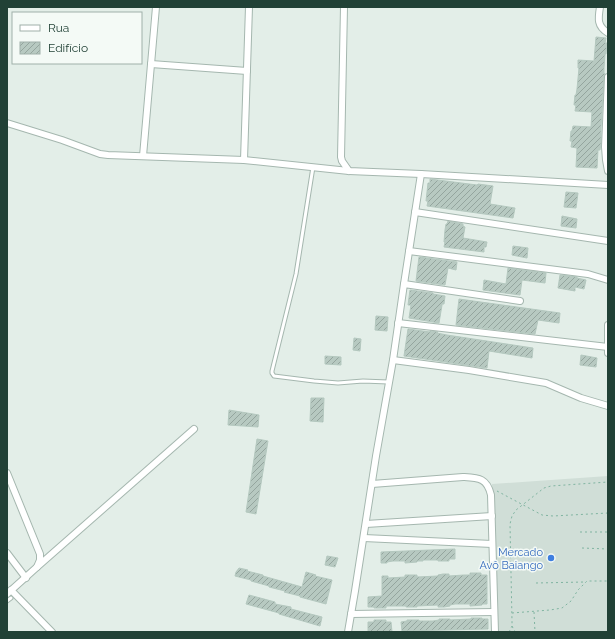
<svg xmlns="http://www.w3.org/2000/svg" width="615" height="639" viewBox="0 0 615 639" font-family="Raleway,sans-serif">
<defs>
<pattern id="building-hatch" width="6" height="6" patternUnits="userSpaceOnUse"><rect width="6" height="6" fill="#b7c9c1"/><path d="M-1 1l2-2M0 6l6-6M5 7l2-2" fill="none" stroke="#94a59e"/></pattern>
</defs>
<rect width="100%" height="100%" fill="#e3eee8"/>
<polygon fill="#d0ded7" points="608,476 608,632 497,632 492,484"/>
<g fill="url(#building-hatch)" stroke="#b4c8bf">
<polygon points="596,37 606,38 605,43 607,43 606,54 605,54 604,68 604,73 605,74 604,77 601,128 601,144 600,150 598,150 597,168 576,167 577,148 571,147 572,141 570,141 571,131 572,131 573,126 591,127 592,112 575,111 576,105 574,105 575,95 576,95 577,89 579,68 578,68 578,60 594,61"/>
<polygon points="430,179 477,185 478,184 493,186 490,204 515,208 513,218 427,206 428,201 426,201 428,183 430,183"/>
<polygon points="566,192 578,193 576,208 564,207"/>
<polygon points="562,216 577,219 576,228 561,226"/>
<polygon points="448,221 463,224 463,226 465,227 463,238 487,242 486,247 484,247 484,252 444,247 445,242 444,242 445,230 446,224 447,224"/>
<polygon points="513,246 528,248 527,258 512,255"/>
<polygon points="419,257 457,262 456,270 448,268 445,285 416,281"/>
<polygon points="508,268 546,273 545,283 522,280 520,295 483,290 484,280 506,284"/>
<polygon points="560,275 577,277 577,278 586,280 584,289 575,287 575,291 558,288"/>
<polygon points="410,290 433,293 433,294 445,296 444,304 442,304 442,305 439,323 409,318 411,305 408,305"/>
<polygon points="459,299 560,313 559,323 538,320 535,334 456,325"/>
<polygon points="376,316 388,317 387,331 375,330"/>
<polygon points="408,329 430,332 430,331 438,332 437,333 447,335 533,348 532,358 489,351 487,368 404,356"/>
<polygon points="354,338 361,339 360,351 353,350"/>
<polygon points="581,355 597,358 596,367 580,365"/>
<polygon points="325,356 341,357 341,365 325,364"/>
<polygon points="311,398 324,398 323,422 310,421"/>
<polygon points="229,410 259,415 258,427 228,425"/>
<polygon points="257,439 268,441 256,514 246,512"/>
<polygon points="455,549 455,559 449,559 449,561 438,561 438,560 423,560 423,561 417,561 417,562 405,563 405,561 393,561 387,562 387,563 381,563 381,552"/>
<polygon points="327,556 338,558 335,567 325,565"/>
<polygon points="239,568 248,570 247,571 263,575 263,576 302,587 306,572 316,575 315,576 332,580 326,604 300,597 300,596 284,592 285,591 269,587 269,586 251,581 251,580 235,576 236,572"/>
<polygon points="470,573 481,573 481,575 487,575 487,604 482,604 482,605 470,606 470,604 455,604 450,605 450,606 444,607 438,607 438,605 417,606 417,607 406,607 406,606 386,606 386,608 374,608 374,607 368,607 368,597 382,596 382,576 388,576 388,578 405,577 405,575 417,575 417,577 438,576 438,575 443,574 449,574 449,576 464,575 470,575"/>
<polygon points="249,595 275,602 275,604 291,607 291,609 322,617 320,626 279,614 279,613 246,604"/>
<polygon points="471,618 482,618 482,619 488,619 488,629 402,631 401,622 407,621 407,620 419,620 419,621 433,621 439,620 439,619 450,619 450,620 471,619"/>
<polygon points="374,620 386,620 386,622 391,622 392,632 368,632 368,622 374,622"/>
</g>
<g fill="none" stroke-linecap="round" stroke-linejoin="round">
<g stroke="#a5b7af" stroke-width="5">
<g id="service">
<polyline points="313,167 296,274 272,371 272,373 274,376 314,381 338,383 363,381 388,382"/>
<polyline points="7,601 11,598"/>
</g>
</g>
<g stroke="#a5b7af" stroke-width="8">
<g id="minor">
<polyline points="344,7 341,157 342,161 349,171"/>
<path d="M600,7c-2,12 -3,19 8,26"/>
<polyline points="151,64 247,71"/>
<polyline points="608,77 605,147 606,160 608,171"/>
<polyline points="7,123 62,140 100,154 108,155 244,160 349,171 421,174 608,185"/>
<polyline points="143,156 156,7"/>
<polyline points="244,160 249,7"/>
<polyline points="415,212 608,241"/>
<polyline points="409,251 588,274 608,280"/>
<polyline points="404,284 421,174"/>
<polyline points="398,323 608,347"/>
<polyline points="608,325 608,353"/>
<polyline points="393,360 469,370 546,383 581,398 608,406"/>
<polyline points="7,473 40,554 40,560 37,567 7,594"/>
<path d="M372,484l91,-7c16,1 24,1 28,18l4,137"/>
<polyline points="366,524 492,516"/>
<polyline points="364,538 492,544"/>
<polyline points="7,553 26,578"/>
<polyline points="37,567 194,429"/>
<polyline points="11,590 52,632"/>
<polyline points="351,614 494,612"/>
<polyline points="348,632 355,591 376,456 393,360 404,284 520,301"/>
</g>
</g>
<g stroke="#80b4a1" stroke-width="1" stroke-dasharray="2 3" stroke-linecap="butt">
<polyline points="497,491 542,515 553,516 608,513"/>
<polyline points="580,532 608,532"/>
<polyline points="582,548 608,549"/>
<polyline points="536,583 585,582"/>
<polyline points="534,612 535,632"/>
<polyline points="512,613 550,610 562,608 571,601 578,590 587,581 608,581"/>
<polyline points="509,632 512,626"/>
<path d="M516,632c-4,-3 -4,-7 -4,-11l-2,-97 2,-8 4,-6 28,-22 7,-2 57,-4"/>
</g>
<use href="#service" stroke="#fff" stroke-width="3"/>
<use href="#minor" stroke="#fff" stroke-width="6"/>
</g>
<circle fill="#3f7fe0" stroke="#f4faf6" stroke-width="1.5" cx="551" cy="558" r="4"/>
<g text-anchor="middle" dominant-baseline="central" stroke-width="3" stroke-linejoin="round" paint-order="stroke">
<g font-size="11" fill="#366cbe" stroke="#f4faf6" text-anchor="end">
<text x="543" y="552">Mercado<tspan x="543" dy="13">Avô Baiango</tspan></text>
</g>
</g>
<rect width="615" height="639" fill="none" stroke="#214136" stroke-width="16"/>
<rect x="12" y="12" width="130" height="52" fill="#f4faf6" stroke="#a0b0a9"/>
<rect x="20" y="25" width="20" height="6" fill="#ffffff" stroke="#a0b0a9"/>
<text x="48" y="32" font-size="12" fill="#214136">Rua</text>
<rect x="20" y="42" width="20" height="12" fill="url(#building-hatch)" stroke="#a0b0a9"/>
<text x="48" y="52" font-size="12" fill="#214136">Edifício</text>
</svg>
